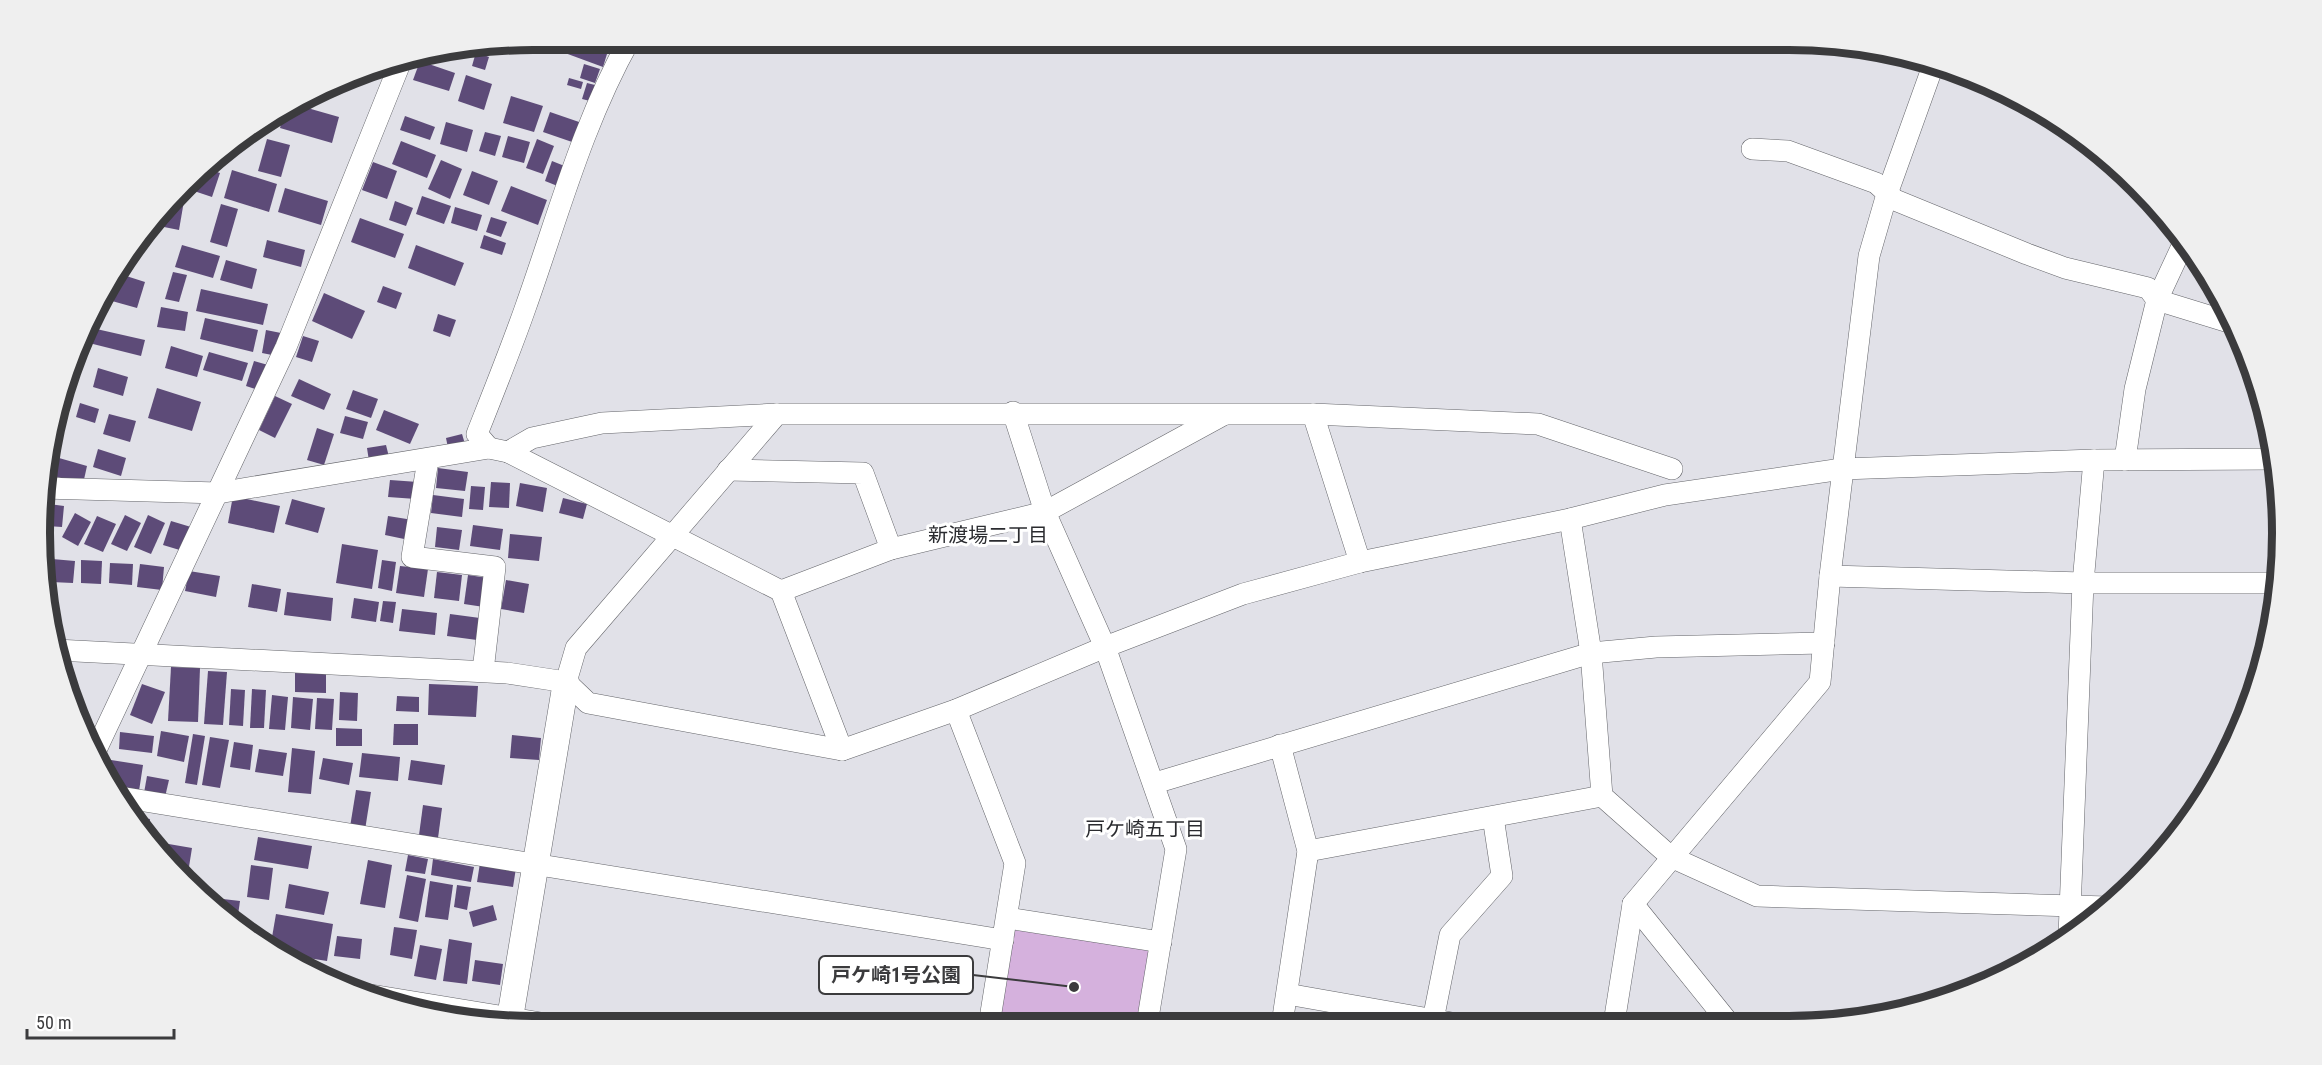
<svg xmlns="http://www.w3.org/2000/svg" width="2322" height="1065" viewBox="0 0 2322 1065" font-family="'Roboto Condensed','Noto Sans JP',sans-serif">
<rect width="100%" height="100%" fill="#e1e1e8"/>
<polygon fill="#d5b1dd" points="1014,930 1150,950 1138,1024 999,1024"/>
<g fill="#5d4b78">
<polygon points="569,40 607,54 603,67 565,53"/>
<polygon points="476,52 489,57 485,70 472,66"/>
<polygon points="420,61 455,73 449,91 413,80"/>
<polygon points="390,63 386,75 367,68 374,65"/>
<polygon points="584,64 600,69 595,83 580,78"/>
<polygon points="466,75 492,84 484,110 458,101"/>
<polygon points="569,78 583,82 581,89 567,85"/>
<polygon points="587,83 599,86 594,102 582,99"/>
<polygon points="511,96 543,106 534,132 503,123"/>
<polygon points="290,103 339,117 332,143 280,128 287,104"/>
<polygon points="550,112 582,123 575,143 543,132"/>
<polygon points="405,116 435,127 430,140 400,130"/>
<polygon points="446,122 473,130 467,152 440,144"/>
<polygon points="485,132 501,136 495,156 479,151"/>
<polygon points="508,136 530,142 524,163 502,157"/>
<polygon points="267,139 290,145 281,177 258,171"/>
<polygon points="537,139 554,146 543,174 526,168"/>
<polygon points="401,141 436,155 427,178 392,164"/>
<polygon points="441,160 462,169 450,199 428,189"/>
<polygon points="552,161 567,167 560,187 545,181"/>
<polygon points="373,162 397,171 387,199 362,190"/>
<polygon points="202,167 220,173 212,197 185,188"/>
<polygon points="232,170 277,184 269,212 224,198"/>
<polygon points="472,171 498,181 489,205 463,195"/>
<polygon points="511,186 547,200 538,225 501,211"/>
<polygon points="285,188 328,201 321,225 278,212"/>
<polygon points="180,194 185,195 179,230 164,227 166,212"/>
<polygon points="422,196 451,206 444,224 416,214"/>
<polygon points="395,201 413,208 406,226 389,220"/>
<polygon points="221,204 238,209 227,247 210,242"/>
<polygon points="455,207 482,215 477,231 451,223"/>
<polygon points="491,217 507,222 501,237 486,232"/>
<polygon points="360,218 404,234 395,258 351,242"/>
<polygon points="484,235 506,243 502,255 480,248"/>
<polygon points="267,240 305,250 301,267 263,257"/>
<polygon points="182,245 220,256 213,278 175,267"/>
<polygon points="416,245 464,263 455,286 408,268"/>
<polygon points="226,260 257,269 252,289 220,280"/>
<polygon points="116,272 112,290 104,288 105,286"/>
<polygon points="173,272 187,275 179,302 165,299"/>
<polygon points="120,274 145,282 137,308 112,301"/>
<polygon points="383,286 402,293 396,309 377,302"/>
<polygon points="201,289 268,304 263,325 196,311"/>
<polygon points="324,293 365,311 352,339 312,321"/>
<polygon points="161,307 188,312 185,331 157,327"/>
<polygon points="438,314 456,320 450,337 433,331"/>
<polygon points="205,318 258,330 253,352 200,339"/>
<polygon points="92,328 145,340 141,356 89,343"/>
<polygon points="266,330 281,333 277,356 262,353"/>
<polygon points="303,336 319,341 312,362 296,357"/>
<polygon points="171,346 203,356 197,377 165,368"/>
<polygon points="209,352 248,363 242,381 203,370"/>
<polygon points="254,361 268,365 261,391 246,386"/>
<polygon points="98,368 128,377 123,396 93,387"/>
<polygon points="299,379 331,394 324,410 291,396"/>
<polygon points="157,388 201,402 192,431 148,418"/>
<polygon points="353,390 378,399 371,418 346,409"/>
<polygon points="275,396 292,404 275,438 259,430"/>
<polygon points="80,403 99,409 95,423 76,417"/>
<polygon points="384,410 419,424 410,444 376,430"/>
<polygon points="109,414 136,421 130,442 103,434"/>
<polygon points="345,416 368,422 363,439 340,433"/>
<polygon points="317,428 334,434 324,465 307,460"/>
<polygon points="462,434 465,444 448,448 446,438"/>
<polygon points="386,445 389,457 369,461 367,448"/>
<polygon points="98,449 126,458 121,476 93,467"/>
<polygon points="59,458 87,466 83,484 54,476"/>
<polygon points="438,468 468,472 465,491 436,488"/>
<polygon points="390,480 418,482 416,499 388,497"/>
<polygon points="491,482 510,483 509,508 489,507"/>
<polygon points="520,483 547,488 543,512 516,506"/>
<polygon points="471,486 485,487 483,510 469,509"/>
<polygon points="433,495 464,499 462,517 431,513"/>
<polygon points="233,496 280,506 274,533 228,523"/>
<polygon points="563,498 587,504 583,519 559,513"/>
<polygon points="292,499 325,508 318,533 285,524"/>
<polygon points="49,504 64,506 62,527 47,526"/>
<polygon points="75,513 91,522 78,546 62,537"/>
<polygon points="41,514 44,514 43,536 39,536"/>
<polygon points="125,515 141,523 127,551 111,544"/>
<polygon points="148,515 165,523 151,554 134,547"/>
<polygon points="97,516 116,524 103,552 84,544"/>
<polygon points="388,516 413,520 409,540 385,535"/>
<polygon points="171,521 191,527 183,551 163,545"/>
<polygon points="473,525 503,529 500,550 470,546"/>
<polygon points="437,527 462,530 459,550 435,547"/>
<polygon points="510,534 542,537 539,561 508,558"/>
<polygon points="342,544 378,550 372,589 336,583"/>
<polygon points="52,559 75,561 73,583 51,582"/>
<polygon points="81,560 102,561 101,584 81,583"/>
<polygon points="382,560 396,562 392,591 378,588"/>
<polygon points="110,563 133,564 132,585 109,583"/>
<polygon points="140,564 164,567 162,590 137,587"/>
<polygon points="400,566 428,569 424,597 396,593"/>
<polygon points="189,571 220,576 216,597 185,591"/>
<polygon points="437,572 462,575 459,601 434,598"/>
<polygon points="468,575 488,578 484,607 464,604"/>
<polygon points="506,580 529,584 524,613 501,609"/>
<polygon points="252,584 281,589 277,612 248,607"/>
<polygon points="287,592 333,598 331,621 284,615"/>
<polygon points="354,598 379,602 376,622 351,618"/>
<polygon points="383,601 396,602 393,623 380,621"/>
<polygon points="402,609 437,613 435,635 399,631"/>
<polygon points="450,614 480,618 477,640 447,636"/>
<polygon points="171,667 200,668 198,722 168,721"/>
<polygon points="208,671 227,672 223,725 204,724"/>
<polygon points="295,673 326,674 326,693 295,692"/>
<polygon points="142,684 165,692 152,724 130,715"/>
<polygon points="429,684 478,686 476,717 428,715"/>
<polygon points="231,689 245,690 243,726 229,725"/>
<polygon points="252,689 266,690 264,728 250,728"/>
<polygon points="340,692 358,693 357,721 339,720"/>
<polygon points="272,695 288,697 285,730 269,729"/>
<polygon points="397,696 419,697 419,712 396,711"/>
<polygon points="293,697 313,699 310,730 291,728"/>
<polygon points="317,698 334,699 332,730 315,729"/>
<polygon points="394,724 418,724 418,745 393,745"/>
<polygon points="336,728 362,729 362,746 336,746"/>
<polygon points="161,731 189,736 184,762 157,756"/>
<polygon points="120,732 154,736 152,753 119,749"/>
<polygon points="193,734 205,736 197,785 185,783"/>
<polygon points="512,735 541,738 539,760 510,758"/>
<polygon points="210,737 229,740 220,788 202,785"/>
<polygon points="234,742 253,745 250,770 230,767"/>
<polygon points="292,748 315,751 311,794 288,792"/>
<polygon points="259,749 287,753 283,776 255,772"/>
<polygon points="362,753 400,757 398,781 359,777"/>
<polygon points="323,758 353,763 349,785 319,779"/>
<polygon points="111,760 143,765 139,791 111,787 107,782"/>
<polygon points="411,760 445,765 442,785 408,780"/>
<polygon points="147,776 169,780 165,797 144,793"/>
<polygon points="356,790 371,792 365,830 350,827"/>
<polygon points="423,805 442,808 438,838 419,835"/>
<polygon points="136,817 150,819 148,832 139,820"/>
<polygon points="258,837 312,846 308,869 254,860"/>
<polygon points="157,842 192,848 188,873 181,872"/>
<polygon points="408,855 428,859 425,874 405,871"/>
<polygon points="433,859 474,867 471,882 431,875"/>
<polygon points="368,860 392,865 385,908 360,904"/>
<polygon points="480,863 516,868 513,887 477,882"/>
<polygon points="251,865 273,868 269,900 247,897"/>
<polygon points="407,875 426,879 418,922 399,918"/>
<polygon points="430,881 453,885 448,920 425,917"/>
<polygon points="289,884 329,892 324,915 285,908"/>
<polygon points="457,885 471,887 467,910 454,907"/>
<polygon points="206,897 240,901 237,922 207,904"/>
<polygon points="493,905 497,920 473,927 469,912"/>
<polygon points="276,914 333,924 327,961 289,955 271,943"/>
<polygon points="394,927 417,930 412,959 390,955"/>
<polygon points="337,936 362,939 360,959 334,956"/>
<polygon points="449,939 472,943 467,984 443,981"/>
<polygon points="420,945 442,949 436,980 414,976"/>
<polygon points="475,960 503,964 500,985 472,981"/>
</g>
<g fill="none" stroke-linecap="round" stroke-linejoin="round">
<g stroke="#64656a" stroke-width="22">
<g id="minor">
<polyline points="1752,149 1788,151 1876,183 1895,200 2027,254 2065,268 2148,288 2157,300 2235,324"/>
<polyline points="1013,412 1045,512 1105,647 1176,849 1147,1024"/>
<polyline points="1313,414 1538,424 1672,469"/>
<polyline points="48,445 53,424"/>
<path d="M489,448l-12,-14c17,-43 34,-85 49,-128 32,-90 57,-184 104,-267"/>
<polyline points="508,452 532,438 602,423 777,414"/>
<polyline points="428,460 412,557 495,567 483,671"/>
<polyline points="2125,460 2135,389 2157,300 2185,240"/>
<polyline points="728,470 863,473 891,549"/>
<polyline points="43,488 218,493 489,448 508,452 781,591 842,750"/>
<polyline points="1570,519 1591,653 1602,796 1671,857 1757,896 2107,907"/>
<polyline points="1830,576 2083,583 2278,583"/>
<polyline points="781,591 891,549 1045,512 1223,415"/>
<polyline points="56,650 507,673 566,682 588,703 842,750 956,710 1105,647 1243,594 1360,562 1570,519 1665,495 1842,469 2094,460 2276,459"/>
<polyline points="566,682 576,648 777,414 1313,414 1360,562"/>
<polyline points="956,710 1015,863 989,1025"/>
<polyline points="1280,745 1308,851 1282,1024"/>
<polyline points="95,752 286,347 401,61"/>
<polyline points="1155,783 1591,653 1656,647 1824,643"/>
<polyline points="120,797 1003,940"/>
<polyline points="1308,851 1602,796"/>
<polyline points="1633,904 1728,1022"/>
<polyline points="1007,918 1161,942"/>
<polyline points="2069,936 2083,583 2094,460"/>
<polyline points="359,993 559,1026"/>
<polyline points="1287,994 1452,1023"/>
<polyline points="1433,1020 1450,935 1502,876 1493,817"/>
<polyline points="1614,1023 1633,904 1820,682 1830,576 1869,256 1887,194 1934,63"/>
</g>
</g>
<g stroke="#64656a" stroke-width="27">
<polyline id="tertiary" points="509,1024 566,682"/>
</g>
<use href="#minor" stroke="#fff" stroke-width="21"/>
<use href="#tertiary" stroke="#fff" stroke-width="26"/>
</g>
<g text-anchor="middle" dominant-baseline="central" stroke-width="6" stroke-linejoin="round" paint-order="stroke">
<g font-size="20" fill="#2a2b2f" stroke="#fff">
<text x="988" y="535">新渡場二丁目</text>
<text x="1145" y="829">戸ケ崎五丁目</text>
</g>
</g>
<path d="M0 0H2322V1065H0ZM533 50H1789A483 483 0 0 1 2272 533V533A483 483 0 0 1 1789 1016H533A483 483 0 0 1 50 533V533A483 483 0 0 1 533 50Z" fill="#efefef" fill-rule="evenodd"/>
<path fill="none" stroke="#3b3b3d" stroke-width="8" d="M533 50H1789A483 483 0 0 1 2272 533V533A483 483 0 0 1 1789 1016H533A483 483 0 0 1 50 533V533A483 483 0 0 1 533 50Z"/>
<path fill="none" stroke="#3b3b3d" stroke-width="2" d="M1074 987L973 975"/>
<circle fill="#3b3b3d" stroke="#fff" stroke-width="2" cx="1074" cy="987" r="6"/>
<rect fill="#fff" stroke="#3b3b3d" stroke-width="2" x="819" y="956" width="154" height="38" rx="6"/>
<g font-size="20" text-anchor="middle" font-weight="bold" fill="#3b3b3d">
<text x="896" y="982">戸ケ崎1号公園</text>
</g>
<path d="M27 1029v9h147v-9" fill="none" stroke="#3b3b3d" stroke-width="3"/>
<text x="36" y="1029" font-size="18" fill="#3b3b3d" stroke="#ffffff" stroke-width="4.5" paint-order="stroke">50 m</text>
</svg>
